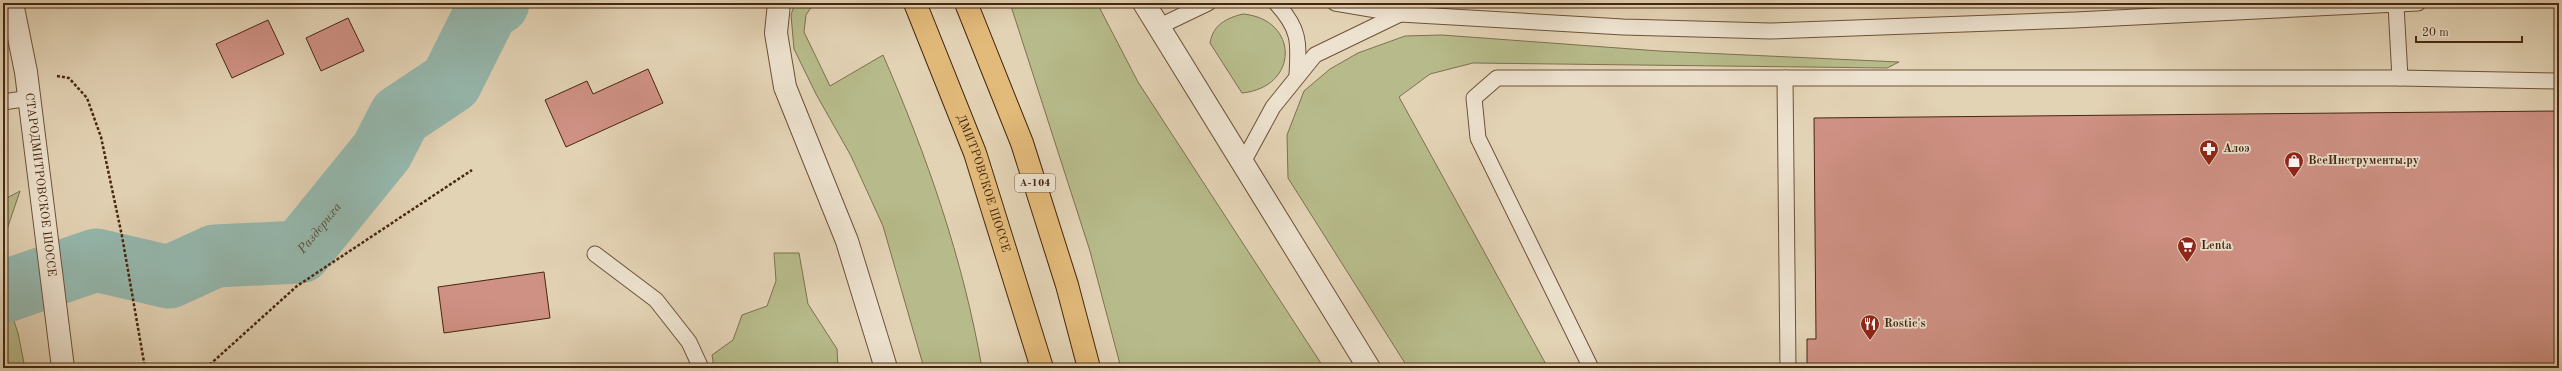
<svg xmlns="http://www.w3.org/2000/svg" width="2562" height="371" viewBox="0 0 2562 371" font-family="'Old Standard TT',serif">
<rect width="100%" height="100%" fill="#e3d3b5"/>
<filter id="stains"><feTurbulence type="fractalNoise" baseFrequency=".005" numOctaves="4"/><feColorMatrix values="0 0 0 0 .2 0 0 0 0 .09 0 0 0 0 .02 0 0 0 .5 -.17"/></filter>
<radialGradient id="worn" r=".72"><stop offset=".6" stop-color="#630" stop-opacity="0"/><stop offset="1" stop-color="#630" stop-opacity=".3"/></radialGradient>
<g fill="#b7bb8b" stroke="#7f714d">
<path d="M795,3h19l-8,12 -2,17 26,54 53,-31c44,101 80,204 99,313h-58l-41,-142 -32,-70 -35,-62 -22,-45 -3,-34z"/>
<polygon points="1010,3 1097,3 1138,82 1324,368 1121,368 1090,251"/>
<path d="M1243,14c56,5 57,73 -1,79l-32,-50c3,-18 16,-25 33,-29z"/>
<polygon points="1442,35 1659,51 1899,62 1887,68 1473,63 1430,74 1399,97 1548,368 1408,368 1288,178 1287,135 1304,91 1330,69 1358,53 1405,36"/>
<polygon points="20,191 3,241 3,200"/>
<polygon points="774,253 799,253 808,304 837,349 838,368 714,368 712,355 733,340 742,315 767,306 776,281"/>
<polygon points="3,289 18,333 25,368 3,368"/>
</g>
<g fill="none" stroke-linecap="round" stroke-linejoin="round">
<path stroke="#95b8ae" stroke-width="63" id="s1" d="M3,292l93,-32 73,17 46,-21 85,-4 82,-101 18,-35 51,-34 37,-74 10,-5"/>
</g>
<g fill="#cf9184" stroke="#47270f">
<polygon points="348,18 364,51 321,71 306,38"/>
<polygon points="268,20 284,54 232,78 216,44"/>
<polygon points="648,69 663,103 566,147 545,100 587,81 593,94"/>
<polygon points="2559,111 2559,368 1807,368 1807,339 1816,339 1814,118"/>
<polygon points="544,272 550,318 444,333 438,287"/>
</g>
<g fill="none" stroke-linecap="round" stroke-linejoin="round">
<g stroke="#6e5238" stroke-width="17">
<g id="service">
<path d="M1276,3c24,26 23,39 21,72"/>
<polyline points="1335,3 1400,14 1623,27 1770,31 2075,20 2418,3"/>
<polyline points="1158,27 1208,3"/>
<polyline points="1785,78 1788,368"/>
<polyline points="2400,78 2559,81"/>
<polyline points="3,102 30,98"/>
<polyline points="1242,164 1273,107 1315,55 1400,14"/>
<polyline points="595,254 656,300 689,342 701,368"/>
<polyline points="1591,368 1478,138 1474,98 1497,78 2400,78 2396,5"/>
</g>
</g>
<g stroke="#6e5238" stroke-width="24">
<g id="tertiary">
<path id="s2" d="M12,3l14,69 37,296"/>
<polyline points="779,3 776,33 785,87 847,241 886,368"/>
<polyline points="1144,3 1369,368"/>
</g>
</g>
<g stroke="#47270f" stroke-width="24">
<g id="trunk">
<path id="s3" d="M915,3l60,150 67,215"/>
<polyline points="966,3 1022,143 1067,285 1089,368"/>
</g>
</g>
<g stroke="#47270f" stroke-width="2.5" stroke-dasharray="3 2" stroke-linecap="butt">
<polyline points="57,76 69,78 87,98 101,137 122,236 145,368"/>
<polyline points="206,368 297,286 472,170"/>
</g>
<use href="#service" stroke="#ede2cf" stroke-width="15"/>
<use href="#tertiary" stroke="#ede2cf" stroke-width="22"/>
<use href="#trunk" stroke="#e2ba7a" stroke-width="22"/>
</g>
<defs>
<g id="pharmacy-pin" transform="scale(1)"><path d="M0 17L-7.5 6A9.5 9.5 0 1 1 7.5 6Z" fill="#8f2418" stroke="#ede2cf"/><path d="M-2-6h4v4h4v4h-4v4h-4v-4h-4v-4h4Z" fill="#fff"/></g>
<g id="shop-pin" transform="scale(1)"><path d="M0 17L-7.5 6A9.5 9.5 0 1 1 7.5 6Z" fill="#8f2418" stroke="#ede2cf"/><path d="M-5-2.5h2.3a2.7 3.5 0 0 1 5.4 0H5L5.5 6h-11ZM-1.5-2.5h3a1.5 2.3 0 0 0-3 0Z" fill="#fff"/></g>
<g id="supermarket-pin" transform="scale(1)"><path d="M0 17L-7.5 6A9.5 9.5 0 1 1 7.5 6Z" fill="#8f2418" stroke="#ede2cf"/><path d="M-6-5.5h2.5l.6 2H6L4.5 2H-2.5L-4.4-4H-6ZM-1.5 3.2a1.3 1.3 0 1 0 .1 0ZM3 3.2a1.3 1.3 0 1 0 .1 0Z" fill="#fff"/></g>
<g id="restaurant-pin" transform="scale(1)"><path d="M0 17L-7.5 6A9.5 9.5 0 1 1 7.5 6Z" fill="#8f2418" stroke="#ede2cf"/><path d="M-5-6h1v4h1v-4h1v4h1v-4h1v5L-1.5 .5V6h-2V.5L-5-1ZM5-6V6H3V1.5H1.5Q1.5-4 5-6Z" fill="#fff"/></g>
</defs>
<g fill-rule="evenodd">
<use href="#pharmacy-pin" x="2209" y="149"/>
<use href="#shop-pin" x="2294" y="161"/>
<use href="#supermarket-pin" x="2187" y="246"/>
<use href="#restaurant-pin" x="1870" y="324"/>
</g>
<g text-anchor="middle" dominant-baseline="central" stroke-width="3.5" stroke-linejoin="round" paint-order="stroke">
<rect fill="#ede2cf" stroke="#795f49" stroke-width="1" x="1015" y="174" width="40" height="18" rx="3"/>
<g font-size="11" font-weight="bold" fill="#47270f">
<text x="1035" y="183">А-104</text>
</g>
<g font-size="12" font-weight="bold" fill="#47270f" stroke="#ede2cf" text-anchor="start">
<text x="2223" y="149">Алоэ</text>
<text x="2308" y="161">ВсеИнструменты.ру</text>
<text x="2201" y="246">Lenta</text>
<text x="1884" y="324">Rostic's</text>
</g>
<g font-size="12" fill="#47270f" stroke="#ede2cf">
<text stroke="none"><textPath href="#s3" startOffset="193">ДМИТРОВСКОЕ ШОССЕ</textPath></text>
<text stroke="none"><textPath href="#s2" startOffset="184">СТАРОДМИТРОВСКОЕ ШОССЕ</textPath></text>
</g>
<g font-size="13" font-style="italic" fill="#5a4b37" stroke="#ede2cf">
<text stroke="none"><textPath href="#s1" startOffset="340">Раздериха</textPath></text>
</g>
</g>
<rect width="2562" height="371" fill="none" stroke="#e3d3b5" stroke-width="16"/>
<rect x="4" y="4" width="2554" height="363" fill="none" stroke="#47270f" stroke-width="2"/>
<rect x="8" y="8" width="2546" height="355" fill="none" stroke="#47270f"/>
<path d="M2416 36v6h106v-6" fill="none" stroke="#47270f" stroke-width="2"/>
<text x="2422" y="36" font-size="12" fill="#47270f" stroke="#ede2cf" stroke-width="3" paint-order="stroke">20 m</text>
<rect width="100%" height="100%" filter="url(#stains)"/>
<rect width="100%" height="100%" fill="url(#worn)"/>
</svg>
